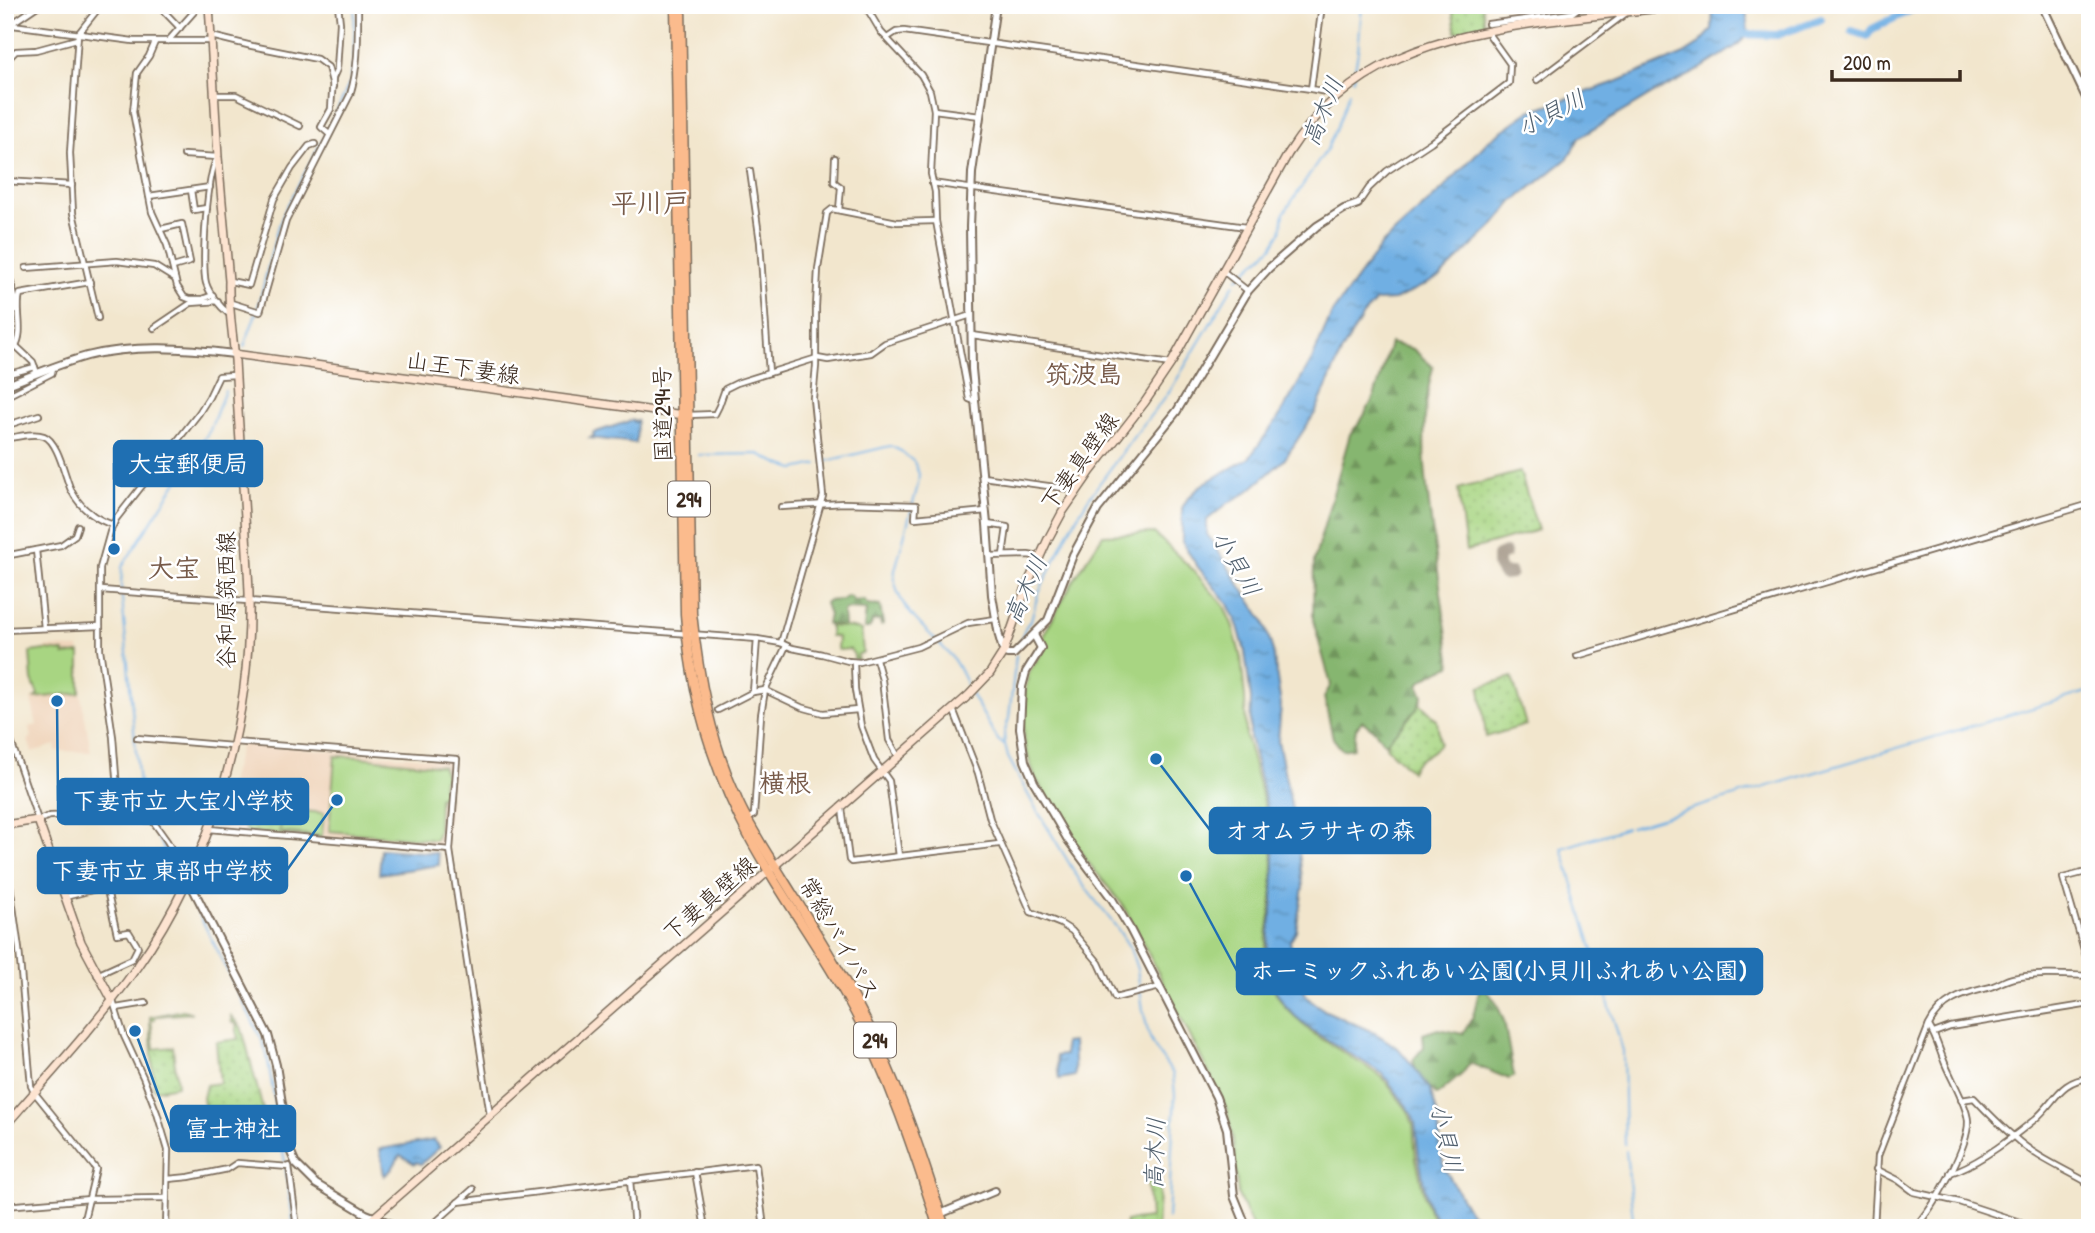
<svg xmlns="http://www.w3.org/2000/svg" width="2095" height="1233" viewBox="0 0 2095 1233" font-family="'Patrick Hand','Klee One',sans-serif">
<defs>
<pattern id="grass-dots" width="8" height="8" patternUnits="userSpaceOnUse" patternTransform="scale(1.75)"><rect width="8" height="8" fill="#a8d582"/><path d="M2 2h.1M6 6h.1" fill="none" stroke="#92b770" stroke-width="1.8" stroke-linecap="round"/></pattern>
<pattern id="forest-firs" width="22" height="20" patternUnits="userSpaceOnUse" patternTransform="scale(1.75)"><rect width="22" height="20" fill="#86b670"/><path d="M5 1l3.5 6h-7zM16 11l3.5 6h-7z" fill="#6f945b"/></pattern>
<pattern id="water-ripples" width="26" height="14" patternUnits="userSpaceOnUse" patternTransform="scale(1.75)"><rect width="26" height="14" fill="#6fafe3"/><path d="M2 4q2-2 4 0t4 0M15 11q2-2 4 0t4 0" fill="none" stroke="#5c8fb7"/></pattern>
</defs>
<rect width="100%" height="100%" fill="#fff"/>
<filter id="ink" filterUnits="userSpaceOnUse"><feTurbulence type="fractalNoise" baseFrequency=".0143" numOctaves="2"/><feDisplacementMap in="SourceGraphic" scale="14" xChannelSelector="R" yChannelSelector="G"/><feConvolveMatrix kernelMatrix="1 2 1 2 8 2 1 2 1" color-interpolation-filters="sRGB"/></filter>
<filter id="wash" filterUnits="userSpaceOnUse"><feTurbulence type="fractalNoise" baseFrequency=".00686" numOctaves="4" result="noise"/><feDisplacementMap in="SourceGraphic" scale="28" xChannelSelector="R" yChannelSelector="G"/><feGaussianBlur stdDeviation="1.57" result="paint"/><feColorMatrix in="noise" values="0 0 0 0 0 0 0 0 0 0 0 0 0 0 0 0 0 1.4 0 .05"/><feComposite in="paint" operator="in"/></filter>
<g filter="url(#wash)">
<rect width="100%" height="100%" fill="#f2e6cd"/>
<g fill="#f0d5bc">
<polygon points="45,647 79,648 80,690 91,752 56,751 55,745 32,752 28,740 31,738 29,727 37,725 31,699 38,695 32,680 30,652 45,650"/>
<polygon points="241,744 452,760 446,848 217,828"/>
</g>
<g fill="url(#grass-dots)" stroke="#728050" stroke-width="2">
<polygon points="1463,5 1482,5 1485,26 1456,32 1452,8"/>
<polygon points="1520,472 1538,530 1466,551 1458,489"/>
<polygon points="1512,677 1526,725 1486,737 1480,687"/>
<path d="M1418,701l19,19 3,23c-7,13 -24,13 -29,28l-25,-24 8,-19z"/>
<polygon points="243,805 282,807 281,832 322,836 322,838 247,832 242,818"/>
<polygon points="183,1010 192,1013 155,1016 155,1019 151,1020 154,1049 173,1047 177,1086 156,1090 154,1089 150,1017"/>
<polygon points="231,1016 241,1027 245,1040 264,1114 260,1115 262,1138 260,1141 210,1144 203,1098 206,1085 220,1083 216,1042 238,1039 236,1023 232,1023"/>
<polygon points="1147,1174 1160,1175 1157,1228 1125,1228 1126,1221 1150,1218"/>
</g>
<g fill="url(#forest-firs)" stroke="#607047" stroke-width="2">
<path d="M1390,343l23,6 20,18c-16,62 -7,120 2,182 5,39 11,78 16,117 -12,4 -25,9 -33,19l5,10 -6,14 -32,35 -10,-13 -13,-10 -6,7 -3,20 -11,2 -9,-12 -9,-41 7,-12 -18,-65 1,-59 36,-127c26,-29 30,-55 40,-91z"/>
<polygon points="847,596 851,597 853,601 864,600 867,605 880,606 883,624 881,625 880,620 872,621 871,626 868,629 864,629 866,610 846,609 843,612 844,627 827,624 829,615 825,603 827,601 843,600"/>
<polygon points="1481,983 1496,1002 1504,1021 1514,1076 1509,1079 1470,1063 1462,1074 1437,1095 1417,1074 1413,1060 1424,1047 1423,1034 1438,1029 1463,1034 1473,1016"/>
</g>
<g fill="#a8d582" stroke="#728050" stroke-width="2">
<polygon points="1154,533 1192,569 1224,606 1233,627 1241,658 1245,697 1246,737 1268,818 1273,858 1272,899 1263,966 1275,991 1285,1007 1311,1032 1382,1077 1408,1111 1413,1124 1416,1158 1424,1195 1429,1211 1439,1228 1253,1228 1238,1195 1233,1139 1227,1109 1134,925 1122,904 1087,861 1062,824 1035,777 1025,747 1023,721 1025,692 1029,672 1045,648 1044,634 1072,583 1103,535"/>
<path d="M830,626c11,2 22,0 31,5l2,22 -5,1 -1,5 2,1 -5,-1v-4l-4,-6 -11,1 -2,-2 1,-11 -8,-1z"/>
<polygon points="45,650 64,652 64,655 80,653 80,693 35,698 38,695 32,680 30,652"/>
<polygon points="335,756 359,757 442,766 445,772 446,778 443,779 442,787 447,789 447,798 439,797 438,832 435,840 329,831"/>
<polygon points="282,809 324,813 322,836 280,832"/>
</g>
<g fill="url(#water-ripples)" stroke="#556c80" stroke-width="2">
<polygon points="1713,5 1746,5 1748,35 1735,47 1694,73 1654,93 1579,138 1568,158 1513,202 1495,224 1440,277 1395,300 1376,301 1363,315 1342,351 1315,413 1284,460 1246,493 1228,503 1207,520 1207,534 1264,622 1273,651 1281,705 1278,741 1297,834 1303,887 1296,931 1290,941 1296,978 1305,993 1311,1001 1326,1011 1375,1033 1398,1048 1410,1062 1430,1089 1438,1116 1441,1154 1445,1169 1469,1211 1490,1228 1442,1228 1430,1209 1426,1195 1419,1158 1415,1123 1411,1112 1383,1074 1313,1031 1295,1016 1285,1005 1276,991 1265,966 1273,901 1274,859 1269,817 1250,737 1251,699 1245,652 1238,626 1228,604 1197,566 1182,542 1182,508 1188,498 1203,484 1249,458 1279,417 1312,360 1332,313 1383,243 1443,189 1489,140 1530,111 1616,82 1684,54 1698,45 1712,30"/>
<polygon points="633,420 634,422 637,421 636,443 590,438 594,436 593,433"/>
<polygon points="381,849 437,853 439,865 379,874"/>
<polygon points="1073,1042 1075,1076 1059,1079 1056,1056 1065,1055 1064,1043"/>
<polygon points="434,1140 440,1147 421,1164 416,1162 415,1164 400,1155 392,1169 384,1176 380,1149"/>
</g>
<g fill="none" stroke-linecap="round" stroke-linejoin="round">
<g stroke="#6fafe3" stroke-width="2">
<polyline points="1353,80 1358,52 1362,5"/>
<polyline points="1237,279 1272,247 1281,232 1284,213 1327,149 1341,117 1349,92"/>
<polyline points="244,347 258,308 277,230 285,210 328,130 351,80 354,52 355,5"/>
<polyline points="699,455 759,454 779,464 795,469 817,464"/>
<path d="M823,462l67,-16 11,5 13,11 5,12 -1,11 -23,85c-5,35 35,61 55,85 9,10 13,23 19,34"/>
<polyline points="1018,646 1026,626 1031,620 1038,594 1070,529 1088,499 1135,435 1170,391 1234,284"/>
<polyline points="1016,655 1009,718 1004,734 1005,745 1008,757 1032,802 1080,881 1117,928 1130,948 1137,969 1143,1010 1149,1035 1153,1045 1173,1074 1175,1095 1168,1218"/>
<polyline points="971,694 998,740 1004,745"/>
<polyline points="148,818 140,796 121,587 122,567 210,430 225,390"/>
<polyline points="150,824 181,880"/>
<polyline points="1630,827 2090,691"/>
<polyline points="190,896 262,1040 267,1055 286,1169 294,1228"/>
<polyline points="1625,1144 1623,1051 1562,848 1626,828"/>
<polyline points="1626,1151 1634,1228"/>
</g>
<g stroke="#6fafe3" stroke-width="8">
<polyline points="1852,31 1867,36 1872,29 1921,5"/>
<polyline points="1739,34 1777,35 1821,19"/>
</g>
<polyline stroke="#968876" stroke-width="12" points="1505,553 1498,556 1498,566 1503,574 1511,573"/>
</g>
</g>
<g filter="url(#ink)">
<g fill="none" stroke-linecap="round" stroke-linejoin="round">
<g stroke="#7b6c5b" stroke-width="8">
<g id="minor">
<polyline points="158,5 180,28"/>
<polyline points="865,5 881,32 921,75 930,91 934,110 931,174 935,192 936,221 969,399 974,401"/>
<polyline points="5,24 133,41 210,41"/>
<polyline points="11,24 39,5"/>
<polyline points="1488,24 1572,13 1583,5"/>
<polyline points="211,36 252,46 317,59 328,67 333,86"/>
<polyline points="887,38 896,32 904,31 1311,89 1336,94 1337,96"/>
<polyline points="168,41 200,5"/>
<polyline points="155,42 149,56 137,73 133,112 152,212 167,245 177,286 184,297 189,299 202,299 213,295"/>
<polyline points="5,62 16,51 36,50 77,39"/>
<polyline points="5,69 5,79"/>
<polyline points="1537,80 1637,5"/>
<polyline points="1311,89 1322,5"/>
<polyline points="215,95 236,95 300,126"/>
<polyline points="934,110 980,116"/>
<polyline points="329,134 321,127 331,109 333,78 337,69 340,23 338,5"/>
<path d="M184,155l34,2c-11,12 -17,108 -12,126 3,10 14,24 23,31"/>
<polyline points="835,158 834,182 841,187 839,210"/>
<polyline points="5,163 9,188 5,193"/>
<polyline points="750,171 760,242 769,373"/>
<polyline points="5,181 72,185"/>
<polyline points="932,183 1246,227"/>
<polyline points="191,190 194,210 207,208"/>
<polyline points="149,196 210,187"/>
<polyline points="1358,204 1369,188 1387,171 1431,142 1509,83 1510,64 1490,36 1489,31"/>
<polyline points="161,229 182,224 190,262 173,267"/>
<polyline points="26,268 117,261 154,266 175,279"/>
<polyline points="5,271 11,282 16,310"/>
<polyline points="1223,271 1248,291"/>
<polyline points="230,281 249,285 274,199 292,168 309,146 315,144"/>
<path d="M228,302l32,10 26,-91 64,-126c9,-29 8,-59 8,-90"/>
<polyline points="98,318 73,213 70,153 78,34 101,5"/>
<polyline points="154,328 191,303 218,301"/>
<polyline points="972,335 1171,364"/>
<polyline points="16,346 33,362 37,373"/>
<path d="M5,349l10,-2c10,-15 0,-37 5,-53l70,-12"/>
<polyline points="5,375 35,367"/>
<polyline points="5,397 52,373 53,367"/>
<polyline points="688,415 715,414 719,406 725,389 737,383 817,358 828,360 871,353 885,343 971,315"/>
<polyline points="5,426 39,415"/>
<path d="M5,439c11,-2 28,-7 39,-3 14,5 21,41 27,54 9,18 24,29 42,35"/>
<polyline points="983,477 1070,489 1077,492"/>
<polyline points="781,507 843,503 916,505 915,518 986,511"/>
<polyline points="987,524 1007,527 1003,555"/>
<polyline points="36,550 44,628"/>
<polyline points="5,556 61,545 75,535 78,526"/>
<polyline points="989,556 1028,555 1040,557"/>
<polyline points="101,590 757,639 781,643 792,648 822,654 848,661 860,662 918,647 968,623 995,619"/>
<polyline points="5,630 100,626"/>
<polyline points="781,643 823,496 813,398 816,366 816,307 818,269 827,213 832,209 897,222 936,221"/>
<polyline points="1577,656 2090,504"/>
<polyline points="876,659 882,680 889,740 898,756"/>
<polyline points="854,662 855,690 861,726 874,760 889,781 899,856"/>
<polyline points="753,692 757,639"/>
<polyline points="953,709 978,773 990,819 1031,912 1061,924 1072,931 1099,963 1115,998 1160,987"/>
<polyline points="718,710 753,692 765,690 786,646"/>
<polyline points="5,724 38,820 50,816 109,814 116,808"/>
<polyline points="137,738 232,746"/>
<polyline points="116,808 118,802 113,737 100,649 100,568 110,532 116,519 199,413 209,397 219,376 235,375"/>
<path d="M116,808c12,7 23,14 36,12l15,21 21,37"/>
<polyline points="842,808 849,860 851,862 999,844"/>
<polyline points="748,819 754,815 761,715 765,690 801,707 823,713 858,710"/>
<polyline points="209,829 450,850 457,759 234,742"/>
<polyline points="450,850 490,1115"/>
<polyline points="2090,871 2063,878 2090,970"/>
<polyline points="5,873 10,885 19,949 31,1086 34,1092 96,1169 82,1228"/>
<polyline points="65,897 100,888 107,890 117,934 129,932 138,947 132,959 97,975"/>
<polyline points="113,1001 124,1036 143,1077 157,1113 168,1150 166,1228"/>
<polyline points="116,1008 146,1003"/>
<polyline points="1934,1033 1950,1027 2090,1004"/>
<polyline points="2087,1078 2090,1025"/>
<path d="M1961,1100l13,-2c13,14 26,27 40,39 20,19 48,31 71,44l5,15"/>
<polyline points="289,1166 297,1228"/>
<polyline points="1876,1169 1898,1180 1914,1192 1959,1202 2038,1228"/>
<polyline points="695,1172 705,1228"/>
<path d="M1950,1173c27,-8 62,-35 84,-53 21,-17 25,-40 56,-42"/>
<polyline points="168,1179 189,1177 228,1169 237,1163 289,1167"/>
<polyline points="630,1180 634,1228"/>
<polyline points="458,1202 756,1165 764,1228"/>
<polyline points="5,1206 90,1199 167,1198"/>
<polyline points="429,1228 473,1189"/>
<path d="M1874,1228l4,-72 51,-131c12,-24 33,-31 58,-37 9,-2 17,-8 26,-10 25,-5 52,-3 77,-2"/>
<path d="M1915,1228c18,-20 54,-81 53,-107 -1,-16 -18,-44 -24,-60 -5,-12 -8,-24 -15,-35"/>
</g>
</g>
<g stroke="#7b6c5b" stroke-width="10">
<g id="tertiary">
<polyline points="996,5 972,173 970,227 972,369 987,524 992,595 999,636 1003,650 1007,654 1014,654 1048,620 1073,555 1098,509 1177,411 1248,291 1269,268 1317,226 1344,209 1358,204"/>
<polyline points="2042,5 2090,106"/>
<path d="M5,386c27,-11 54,-22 82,-30 49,-12 98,-8 147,-2"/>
<polyline points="1034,635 1041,648 1026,672 1022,687 1020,728 1025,761 1034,782 1068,840 1112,899 1130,929 1216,1097 1227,1129 1234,1196 1247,1228"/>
<polyline points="188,879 268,1035 276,1065 289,1148 296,1164 316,1184 366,1214 402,1228"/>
<polyline points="940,1214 995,1191"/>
</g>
</g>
<g stroke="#7b6c5b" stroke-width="10">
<g id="secondary">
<polyline points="234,354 684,415"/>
<polyline points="5,825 38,820 81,942 112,1000"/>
<path d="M5,1126c45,-52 93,-103 132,-159 75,-107 115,-243 112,-374 -3,-78 -10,-155 -14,-233 -2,-26 -7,-52 -6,-79l-11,-124 -9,-152"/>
<path d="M362,1228l607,-533 21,-22 14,-22 23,-66 21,-46 14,-26 29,-42 54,-69 27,-40 116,-208c60,-95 150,-117 254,-132 48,-6 96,-11 143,-17"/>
</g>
</g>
<g stroke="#7b6c5b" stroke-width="11">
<g id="trunk">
<path d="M675,5l10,609c5,78 27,154 64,223 31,58 71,110 102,168 38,71 63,146 87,223"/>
<path d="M681,5l11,608c7,67 19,129 47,190 12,26 28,50 43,74 26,42 53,84 76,128 38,71 63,146 87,223"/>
</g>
</g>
<use href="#minor" stroke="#fff" stroke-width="4.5"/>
<use href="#tertiary" stroke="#fff" stroke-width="6"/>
<use href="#secondary" stroke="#fde4d1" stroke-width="7"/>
<use href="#trunk" stroke="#fbbb8d" stroke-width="8"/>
</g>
</g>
<g text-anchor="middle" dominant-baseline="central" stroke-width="5" stroke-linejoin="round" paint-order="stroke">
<g fill="#fff" stroke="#766a62" stroke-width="2">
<rect x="668" y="481.5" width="42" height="35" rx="5"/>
<rect x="854" y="1022.5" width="42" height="35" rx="5"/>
</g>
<g font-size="21" font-weight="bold" fill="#3b2a1e">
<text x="689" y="499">294</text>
<text x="875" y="1040">294</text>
</g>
<g font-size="23" fill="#3b2a1e" stroke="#fff">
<text transform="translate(463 367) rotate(8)">山王下妻線</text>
<text transform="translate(662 414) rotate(-91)">国道294号</text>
<text transform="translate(1079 461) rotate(-54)">下妻真壁線</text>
<text transform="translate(225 600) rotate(-90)">谷和原筑西線</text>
<text transform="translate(709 898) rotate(-41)">下妻真壁線</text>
<text transform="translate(840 938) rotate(60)">常総バイパス</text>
</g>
<g font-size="24" font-style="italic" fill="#505f6d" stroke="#fff">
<text transform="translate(1322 111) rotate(-68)">高木川</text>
<text transform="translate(1551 112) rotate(-27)">小貝川</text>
<text transform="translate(1237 563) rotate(60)">小貝川</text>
<text transform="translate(1025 589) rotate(-66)">高木川</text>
<text transform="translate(1447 1138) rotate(77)">小貝川</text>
<text transform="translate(1154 1153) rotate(-88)">高木川</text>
</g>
<g font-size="26" font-weight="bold" fill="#775a49" stroke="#fff">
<text x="650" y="202">平川戸</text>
<text x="1084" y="373">筑波島</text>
<text x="174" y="567">大宝</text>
<text x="785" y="782">横根</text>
</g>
</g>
<path fill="none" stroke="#1f6fb2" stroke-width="2.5" d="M114 549L114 463M57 701L58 801M1156 759L1210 830M337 800L287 870M1186 876L1237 971M135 1031L171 1129"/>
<g fill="#1f6fb2" stroke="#fff" stroke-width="2.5">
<circle cx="114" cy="549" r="7"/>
<circle cx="57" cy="701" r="7"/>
<circle cx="1156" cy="759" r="7"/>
<circle cx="337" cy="800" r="7"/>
<circle cx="1186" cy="876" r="7"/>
<circle cx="135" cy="1031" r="7"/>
</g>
<g fill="#1f6fb2" stroke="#1f6fb2" stroke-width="2.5">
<rect x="114" y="441" width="148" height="45" rx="7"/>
<rect x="58" y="779" width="250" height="45" rx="7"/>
<rect x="1210" y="808" width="220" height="45" rx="7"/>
<rect x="38" y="848" width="249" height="45" rx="7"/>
<rect x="1237" y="949" width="525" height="45" rx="7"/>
<rect x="171" y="1106" width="124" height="45" rx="7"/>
</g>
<g font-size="24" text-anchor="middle" font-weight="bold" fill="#fff">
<text x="188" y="472">大宝郵便局</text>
<text x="183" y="809">下妻市立 大宝小学校</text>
<text x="1320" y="839">オオムラサキの森</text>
<text x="162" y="879">下妻市立 東部中学校</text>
<text x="1499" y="979">ホーミックふれあい公園(小貝川ふれあい公園)</text>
<text x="233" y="1137">富士神社</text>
</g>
<rect width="2095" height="1233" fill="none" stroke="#fff" stroke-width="28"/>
<path d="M1832 70v10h128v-10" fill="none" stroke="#3b2a1e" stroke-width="3.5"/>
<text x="1843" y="70" font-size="21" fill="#3b2a1e" stroke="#ffffff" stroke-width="5" paint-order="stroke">200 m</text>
</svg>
